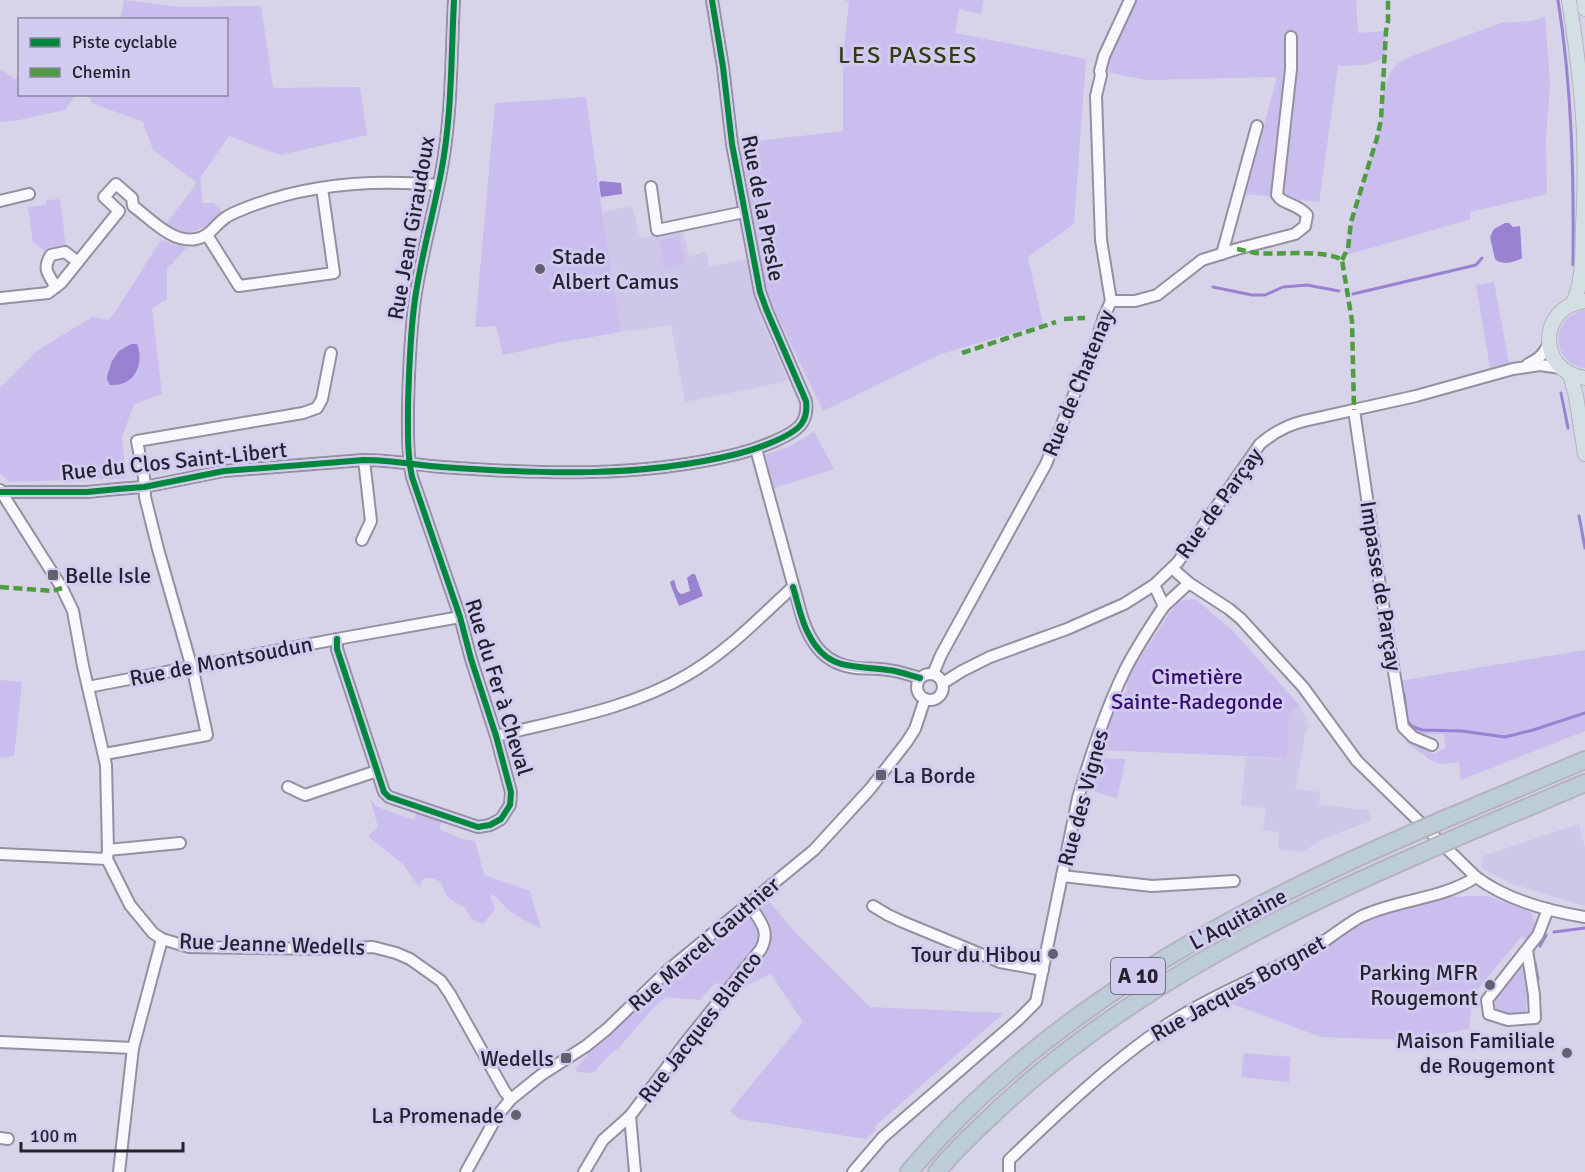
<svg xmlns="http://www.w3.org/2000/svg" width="1585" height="1172" viewBox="0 0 1585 1172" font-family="Signika,sans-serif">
<rect width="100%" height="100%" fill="#d7d3e8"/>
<g fill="#cec7e9">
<polygon points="632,206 640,238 682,228 689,257 706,251 709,267 748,259 760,316 788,381 685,402 671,325 621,332 602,212"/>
<polygon points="1300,706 1309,727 1306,730 1295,789 1320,792 1319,805 1368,810 1371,821 1322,839 1303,852 1278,849 1279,832 1263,830 1266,808 1241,805 1246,757 1286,758 1289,712"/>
<polygon points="1579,824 1585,848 1585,906 1512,884 1481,868 1483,856"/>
</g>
<g fill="#c9beee">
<path d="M124,0l55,7 82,-1 12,82 87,-1 7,48 -86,20 -52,-19 -29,42 3,25h11l8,9c-18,17 -33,29 -56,12l28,-37 2,-5 -43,-32 -10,-28 -51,-19 -3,-8 137,-1v-74l-106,-1z"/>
<polygon points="844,0 983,0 981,14 959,9 955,33 1086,59 1074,224 1028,257 1043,324 941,354 823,411 766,292 740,143 843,131 843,56 849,2"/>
<polygon points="1130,0 1356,0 1358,33 1386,31 1385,58 1365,65 1338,66 1319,202 1246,194 1277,77 1147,80 1100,71"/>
<polygon points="1545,17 1550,83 1546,138 1547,194 1470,212 1471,219 1346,255 1351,222 1377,138 1381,120 1383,93 1390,73 1398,63 1409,57 1501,23 1531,21"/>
<polygon points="0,69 15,79 19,74 20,94 75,95 65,110 19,120 0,122"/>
<polygon points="586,97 602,212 621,332 557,343 503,355 496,326 475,327 495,103"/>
<polygon points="60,199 66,247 44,251 33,242 28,207 46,205 46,200"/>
<polygon points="679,236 685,264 665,268 659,240"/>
<polygon points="161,240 187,247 167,269 167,299 152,309 162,394 134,404 122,437 126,478 10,482 0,473 0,388 37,351 92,317 108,320 114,314"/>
<polygon points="1494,282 1509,363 1490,368 1476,285"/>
<path d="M1583,310h2v58c-21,-1 -34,-27 -22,-44 5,-8 12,-11 20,-14z"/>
<polygon points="814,432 834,469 774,488 765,455 788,447"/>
<polygon points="1195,599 1232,630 1300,706 1289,713 1287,758 1099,750 1121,693 1127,692 1127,685 1126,682 1131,671 1178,601"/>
<path d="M1585,650v81l-124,49 -2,-18 -16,2 -10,-2 -28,-21c11,-1 20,10 30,13l11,-7 -2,-13h-25l-15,-11 -5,-42z"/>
<polygon points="0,680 22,682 14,756 0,758"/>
<polygon points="1097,758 1126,759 1117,798 1088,790"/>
<polygon points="370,798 375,805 380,808 414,820 418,810 442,820 439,829 462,839 475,841 484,875 530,891 541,929 522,919 509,911 494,895 491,895 490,897 495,907 494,910 483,924 469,918 470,916 465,908 447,897 441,883 435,879 425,878 422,880 420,888 402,863 370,838 369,835 378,827"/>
<path d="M1487,896l43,16c6,11 6,17 -1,28l-7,-4 -50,60 -3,33 -62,11 -86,-3 -99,-37 76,-37 64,-41 36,-13 48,-12z"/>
<path d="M766,898l31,36 73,73 134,6 -129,113 1,4 -10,9 -127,-20 -9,-8 73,-89 -32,-48 -33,15c12,-17 37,-39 33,-61 -1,-8 -8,-14 -10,-21z"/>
<path d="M747,915c32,18 -10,53 -24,70l-8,-2 -15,17 -34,-3 -12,10 -37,43 -6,3 -18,20 -16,-1 -1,-3 11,-14 2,-5 82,-77 35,-29z"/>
<polygon points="1522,964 1527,996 1526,1011 1521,1015 1500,1015 1495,1007 1494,998"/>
<polygon points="1244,1053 1291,1057 1289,1082 1241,1077"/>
</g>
<g fill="#9982d2">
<polygon points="601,181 621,183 622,194 601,197 599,183"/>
<path d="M1505,223h4l4,4 7,-1 2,32c-7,4 -21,8 -27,1l-5,-22 4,-8z"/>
<path d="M131,344h6c8,20 -3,43 -27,41l-3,-5v-4l5,-15 7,-10z"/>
<path d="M692,574h3l8,22 -24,10 -9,-23 1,-2 3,-1c2,4 2,13 8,14l8,-3 -3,-13z"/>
</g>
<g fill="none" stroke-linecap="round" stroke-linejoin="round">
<g stroke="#9982d2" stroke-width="3">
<path d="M1558,0c14,88 16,176 15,265"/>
<polyline points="1213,287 1252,295 1265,295 1283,287 1307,285 1339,291"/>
<polyline points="1353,294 1476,265 1482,258"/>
<polyline points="1561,393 1568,428"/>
<polyline points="1579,516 1585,548"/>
<polyline points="1404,694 1407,720 1411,726 1422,730 1462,731 1505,737 1533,730 1585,713"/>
<polyline points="1554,932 1585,928"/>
<polyline points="1540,946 1546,935"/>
<polyline points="1535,963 1538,979"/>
</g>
<g stroke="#9490a0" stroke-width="14">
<g id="minor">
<polyline points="651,187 657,230 744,212"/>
<polyline points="0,201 29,194"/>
<polyline points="207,235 239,286 334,273 322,188"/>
<polyline points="1222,254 1257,126"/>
<path d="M56,287c-8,-13 -14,-18 -5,-32l14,-3 13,10"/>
<path d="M0,298l48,-5 13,-10 58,-72 -15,-14 12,-13 16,14 1,8c18,13 38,37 63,33 13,-2 18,-13 29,-21 4,-3 11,-6 16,-8 62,-26 131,-31 197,-25"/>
<path d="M1111,301h24l22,-6 45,-35 35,-11 58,-15 10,-8 2,-11c-10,-12 -24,-10 -30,-20l14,-126v-32"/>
<path d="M1528,364c11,-5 16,-10 21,-21"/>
<polyline points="1354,410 1378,573 1403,727 1413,737 1432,745"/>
<path d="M756,449l46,168c9,28 23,47 54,51 10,1 21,0 32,2 11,1 21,5 32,8"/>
<polyline points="0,490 62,588 73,611 83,666 106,765 108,850 107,859 130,905 153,933 162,939 189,947 328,949 373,947 396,953 410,959 441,981 450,994 505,1092 511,1099"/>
<path d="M0,492h87l31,-3 26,-2 80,-16 140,-11c27,0 52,5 78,7 99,7 197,11 295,-13 16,-4 56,-17 65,-31 4,-6 5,-14 4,-22l-39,-90 -7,-19 -28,-148 -9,-77 -11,-67"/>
<polyline points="362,540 371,521 364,460"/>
<path d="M1172,568l17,15 40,26 12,10 62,68 54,74 119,116c31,23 71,34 109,40"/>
<polyline points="1164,606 1189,583"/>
<path d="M337,639v10l47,143 5,5 89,30 12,-2 11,-6 9,-14 1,-13 -15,-56 -25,-77 -11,-42 -48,-140c-5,-24 -4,-48 -4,-73 1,-35 2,-70 7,-105 6,-42 18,-84 26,-126 11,-57 10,-115 13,-173"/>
<circle cx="930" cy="687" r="13"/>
<polyline points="933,674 941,655 1046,464 1072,399 1093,351 1104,317 1111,301 1101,240 1096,96 1101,75 1100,71 1104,56 1130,0"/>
<path d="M943,683l19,-12 28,-14 77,-28 57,-25 30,-19 24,-23 82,-118c13,-11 27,-19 44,-23l112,-25 97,-27 27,-4 21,3"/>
<polyline points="88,687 337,639 460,617"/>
<path d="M496,736c64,-16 134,-27 191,-61 40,-23 72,-57 106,-88"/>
<polyline points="105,754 207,735 194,675 158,549 145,497 144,477 137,441 303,413 317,408 322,399 331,353"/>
<polyline points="288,787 305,795 377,771"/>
<polyline points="108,850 180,843"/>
<polyline points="0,854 107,859"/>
<polyline points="1062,876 1152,886 1234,881"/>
<polyline points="873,906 888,915 903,922 1000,962 1043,970"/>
<polyline points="1527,950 1534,995 1535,1018 1508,1020 1489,1014 1487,1000 1538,935 1548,909"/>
<polyline points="0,1042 133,1048"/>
<polyline points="630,1116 635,1172"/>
<polyline points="0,1138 8,1139"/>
<polyline points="119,1172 133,1048 162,939"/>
<polyline points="466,1172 497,1116 511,1099 541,1075 586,1046 607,1029 667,971 814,850 870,789 906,743 915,729 925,699"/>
<path d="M584,1172l19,-32 27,-24 56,-74 75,-93c10,-19 -2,-29 -12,-45"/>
<path d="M853,1172l30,-35 135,-117 18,-18 42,-204c13,-43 27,-87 47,-128 11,-22 25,-43 39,-64l-10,-21"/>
<path d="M1009,1172v-12c48,-46 101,-97 156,-134 40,-27 86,-45 129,-68 11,-6 21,-12 32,-18 11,-8 22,-16 34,-23 37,-18 81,-17 116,-40"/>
</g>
</g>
<g stroke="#b5b3be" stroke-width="16">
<g id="major">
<path d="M1569,0c7,44 13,89 15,134 1,30 1,61 -1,92 -1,26 1,54 -10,77"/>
<polyline points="1584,0 1585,9"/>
<path d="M1585,301c-48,6 -48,71 0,77"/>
<polyline points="1570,374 1576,396 1585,454"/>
</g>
</g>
<g stroke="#b5b3be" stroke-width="20">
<g id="highway">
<polyline points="1445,819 1585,760"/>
<polyline points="1462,835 1585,783"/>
<path d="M909,1172c130,-155 313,-256 497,-336"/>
<path d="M937,1172c15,-19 33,-36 50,-52 123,-119 279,-200 435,-267"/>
</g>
</g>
<use href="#minor" stroke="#f9f8fc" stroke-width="10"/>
<use href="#major" stroke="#d4dfe5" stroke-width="14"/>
<use href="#highway" stroke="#bccdd8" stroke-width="16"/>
<g stroke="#b5b3be" stroke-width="20" stroke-linecap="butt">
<g id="highway-bridge">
<polyline points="1406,836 1445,819"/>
<polyline points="1422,853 1462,835"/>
</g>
</g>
<use href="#highway-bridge" stroke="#bccdd8" stroke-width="16"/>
<g stroke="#4e9b42" stroke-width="4.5" stroke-dasharray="9 4.5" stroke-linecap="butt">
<path d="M1237,249c6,1 13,3 19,4 21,2 70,-4 86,7l10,61 2,89"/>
<polyline points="1342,260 1348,248 1351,222 1377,138 1381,120 1386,31 1388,21 1388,0"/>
<polyline points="1097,317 1104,317"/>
<polyline points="1064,319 1085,318"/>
<polyline points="962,353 1056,322"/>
<polyline points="0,587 53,591 62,588"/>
</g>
<g stroke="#d2cbf0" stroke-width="10">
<g id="cycleway">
<path d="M0,492h87l31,-3 26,-2 80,-16 140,-11c27,0 52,5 78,7 99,7 197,11 295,-13 16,-4 56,-17 65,-31 4,-6 5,-14 4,-22l-39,-90 -7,-19 -28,-148 -9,-77 -11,-67"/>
<path d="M793,587c5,16 8,34 16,48 19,37 45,30 79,35 11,1 21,5 32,8"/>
<path d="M337,639v10l47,143 5,5 89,30 12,-2 11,-6 9,-14 1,-13 -15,-56 -25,-77 -11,-42 -48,-140c-5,-24 -4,-48 -4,-73 1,-35 2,-70 7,-105 6,-42 18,-84 26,-126 11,-57 10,-115 13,-173"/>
</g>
</g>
<use href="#cycleway" stroke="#00873e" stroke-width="6"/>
</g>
<g fill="#636070" stroke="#d2cbf0" stroke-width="2">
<circle cx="540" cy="269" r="6"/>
<rect x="47" y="569" width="12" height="12" rx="3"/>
<rect x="875" y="769" width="12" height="12" rx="3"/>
<circle cx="1053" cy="954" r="6"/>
<circle cx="1490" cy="985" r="6"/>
<circle cx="1567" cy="1053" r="6"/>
<rect x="560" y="1052" width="12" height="12" rx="3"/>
<circle cx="516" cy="1115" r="6"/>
</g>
<g text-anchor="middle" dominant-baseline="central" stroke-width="6" stroke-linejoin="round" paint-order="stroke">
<rect fill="#d2cbf0" stroke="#59556a" stroke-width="1.5" x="1111" y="958" width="54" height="36" rx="4.5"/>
<g font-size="21" font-weight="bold" fill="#252230">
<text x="1138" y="976">A 10</text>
</g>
<g font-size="22" fill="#252230" stroke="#d2cbf0">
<text transform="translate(763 208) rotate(79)">Rue de la Presle</text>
<text transform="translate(411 228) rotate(-80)">Rue Jean Giraudoux</text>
<text transform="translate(1078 383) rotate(-68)">Rue de Chatenay</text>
<text transform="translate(174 461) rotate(-6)">Rue du Clos Saint-Libert</text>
<text transform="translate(1219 503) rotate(-54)">Rue de Parçay</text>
<text transform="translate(1381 586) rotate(81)">Impasse de Parçay</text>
<text transform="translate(221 661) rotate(-11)">Rue de Montsoudun</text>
<text transform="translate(499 687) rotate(73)">Rue du Fer à Cheval</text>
<text transform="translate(1083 798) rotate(-75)">Rue des Vignes</text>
<text transform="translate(1238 919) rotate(-28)">L'Aquitaine</text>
<text transform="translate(272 944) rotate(2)">Rue Jeanne Wedells</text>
<text transform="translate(704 944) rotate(-41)">Rue Marcel Gauthier</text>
<text transform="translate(1238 988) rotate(-29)">Rue Jacques Borgnet</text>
<text transform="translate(700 1027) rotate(-52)">Rue Jacques Blanco</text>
</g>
<g font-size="22" fill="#252230" stroke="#d2cbf0" text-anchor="end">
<text x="552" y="256" text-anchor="start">Stade<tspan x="552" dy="25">Albert Camus</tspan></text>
<text x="65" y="575" text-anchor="start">Belle Isle</text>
<text x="893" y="775" text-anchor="start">La Borde</text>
<text x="1041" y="954">Tour du Hibou</text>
<text x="1478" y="972">Parking MFR<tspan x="1478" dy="25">Rougemont</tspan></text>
<text x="1555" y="1040">Maison Familiale<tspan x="1555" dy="25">de Rougemont</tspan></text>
<text x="554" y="1058">Wedells</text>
<text x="504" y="1115">La Promenade</text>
</g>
<g font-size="22" fill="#360c6e" stroke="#d2cbf0">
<text x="1197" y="676">Cimetière<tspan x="1197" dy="25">Sainte-Radegonde</tspan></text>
</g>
<g font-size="24" letter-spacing="1.5" fill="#363a12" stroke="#d2cbf0">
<text x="908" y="55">LES PASSES</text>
</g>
</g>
<rect x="18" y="18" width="210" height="78" fill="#d2cbf0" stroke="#8d87a3" stroke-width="1.5"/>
<rect x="30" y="38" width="30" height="9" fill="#00873e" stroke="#8d87a3" stroke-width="1.5"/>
<text x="72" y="48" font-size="18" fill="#252230">Piste cyclable</text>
<rect x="30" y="68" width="30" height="9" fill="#4e9b42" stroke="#8d87a3" stroke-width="1.5"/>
<text x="72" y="78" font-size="18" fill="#252230">Chemin</text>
<path d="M21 1142v9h162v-9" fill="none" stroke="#252230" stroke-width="3"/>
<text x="30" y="1142" font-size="18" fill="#252230" stroke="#d2cbf0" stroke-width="4.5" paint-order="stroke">100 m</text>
</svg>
